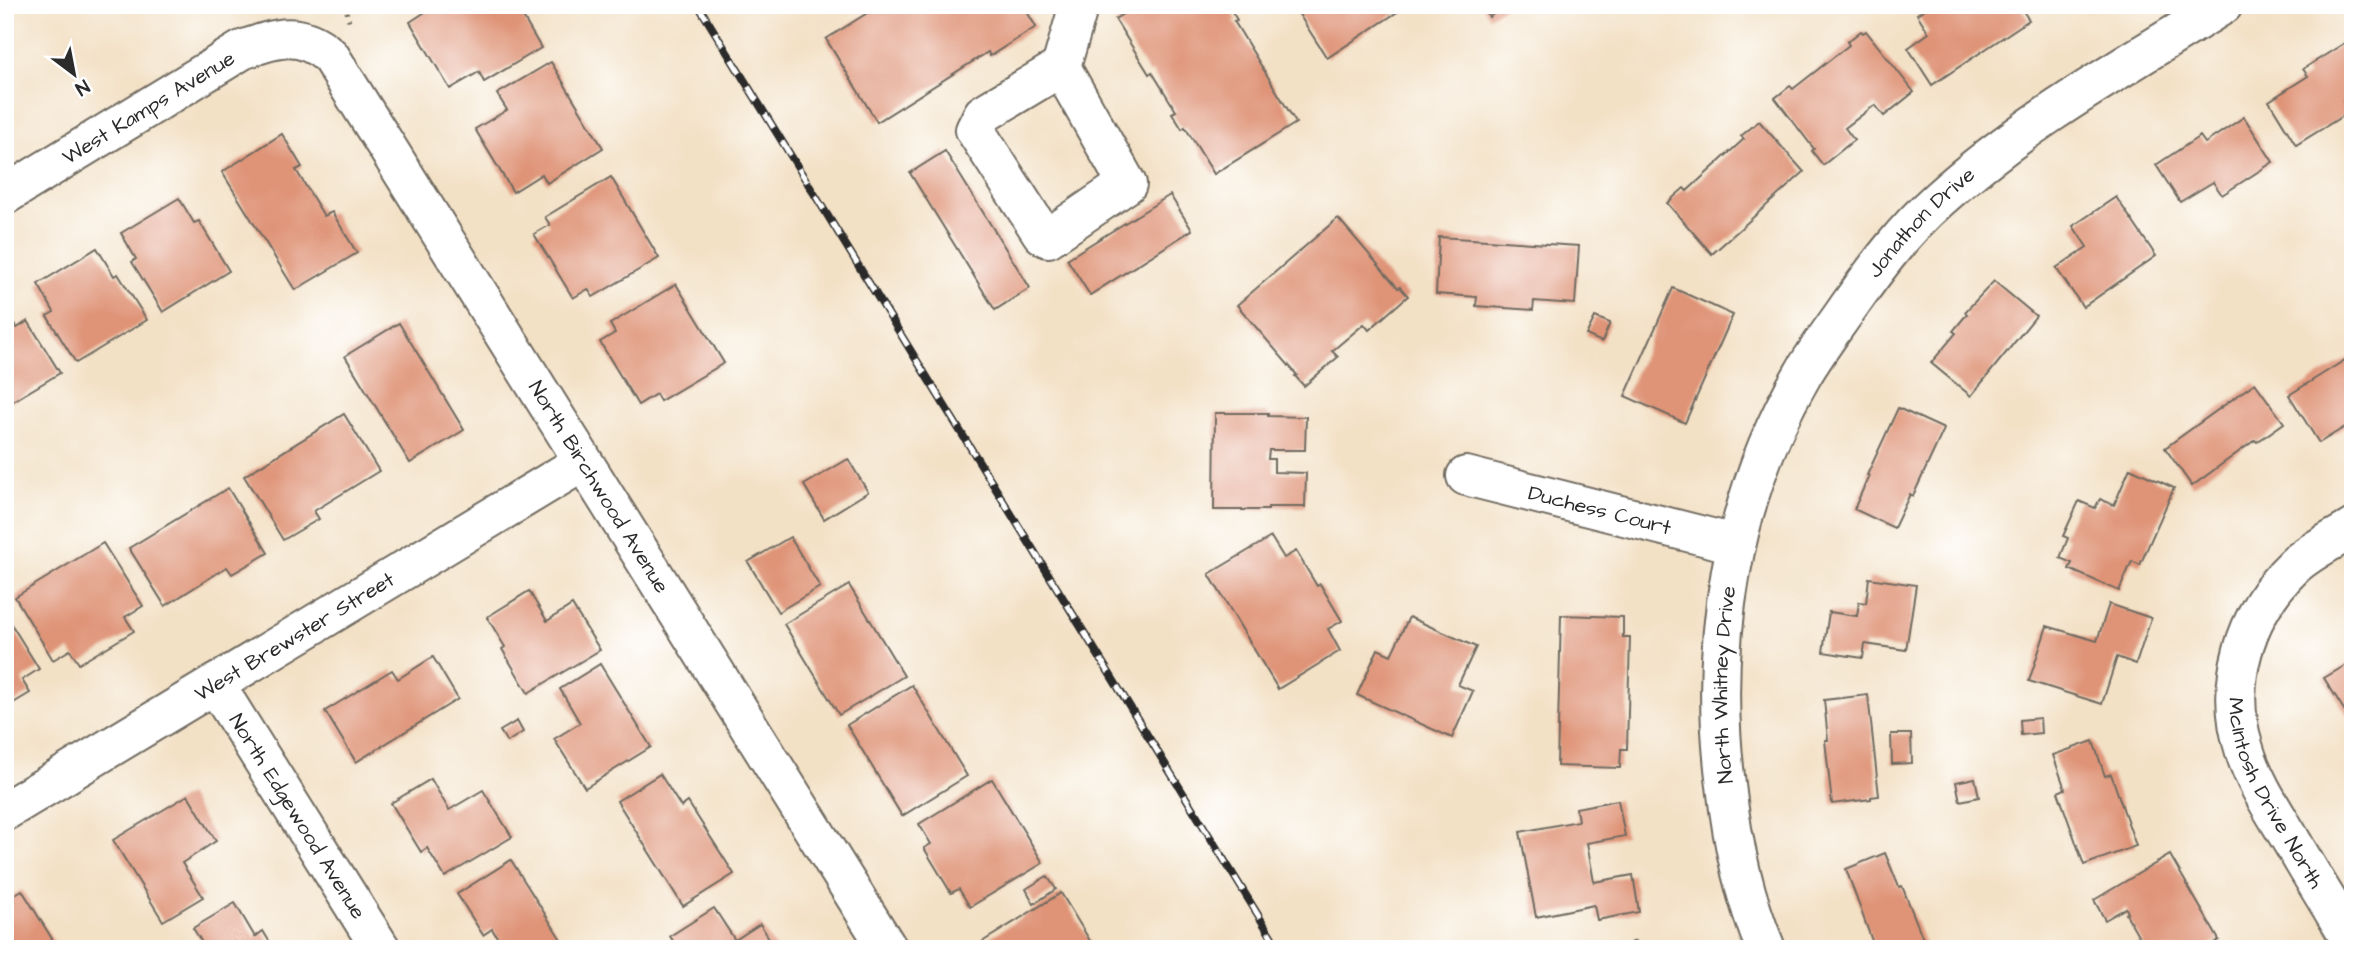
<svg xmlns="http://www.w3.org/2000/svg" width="2358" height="954" viewBox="0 0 2358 954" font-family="'Architects Daughter',sans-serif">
<rect width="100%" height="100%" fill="#fff"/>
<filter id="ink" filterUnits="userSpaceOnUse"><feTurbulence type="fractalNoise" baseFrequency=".0143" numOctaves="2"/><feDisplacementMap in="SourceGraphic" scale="14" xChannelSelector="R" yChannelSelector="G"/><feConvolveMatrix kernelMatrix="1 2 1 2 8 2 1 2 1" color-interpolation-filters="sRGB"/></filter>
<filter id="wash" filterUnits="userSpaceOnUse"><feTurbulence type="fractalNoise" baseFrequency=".00686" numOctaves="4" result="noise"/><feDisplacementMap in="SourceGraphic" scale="28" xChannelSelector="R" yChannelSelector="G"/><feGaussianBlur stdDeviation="1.57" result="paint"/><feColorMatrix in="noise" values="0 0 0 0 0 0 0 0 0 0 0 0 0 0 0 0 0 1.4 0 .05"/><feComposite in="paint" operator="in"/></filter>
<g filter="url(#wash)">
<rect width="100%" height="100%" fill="#f3e1c6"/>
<g id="blocks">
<g fill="#df9478">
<polygon points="436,5 516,5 541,48 484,82 479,72 450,89 410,22"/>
<polygon points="880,5 1023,5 1036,27 990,56 988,52 877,122 826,39"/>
<polygon points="1137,5 1228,5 1237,20 1234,21 1296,123 1214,174 1185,127 1182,129 1172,113 1176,111 1152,72 1149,74 1115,19"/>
<polygon points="1293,5 1408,5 1327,58"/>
<polygon points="1482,5 1507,5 1489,17"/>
<polygon points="1931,5 2019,5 2029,20 1932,85 1908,48 1929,33 1917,14"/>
<polygon points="1861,31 1863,33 1866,31 1914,92 1884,116 1875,105 1845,128 1854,140 1823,165 1812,151 1814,149 1775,98 1790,86 1793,89 1849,45 1847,42"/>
<polygon points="2351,39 2353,42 2353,95 2343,101 2349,112 2296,145 2269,101 2308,76 2303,69"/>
<polygon points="551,62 603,148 547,183 542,174 513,192 475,129 507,110 497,94"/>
<polygon points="2244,117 2273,162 2222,195 2213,182 2180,202 2156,165 2200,136 2205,143"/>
<polygon points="1759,121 1804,172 1712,254 1667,203 1684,188 1687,191 1744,139 1741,136"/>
<polygon points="282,134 302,167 296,170 324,216 332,212 357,253 295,290 222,172"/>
<polygon points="945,151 1030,288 995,310 910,173"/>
<polygon points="611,177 659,258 593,297 588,289 573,298 534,234 550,225 545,217"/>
<polygon points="1170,195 1192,230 1090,295 1067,259"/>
<polygon points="2116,197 2156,256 2083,307 2056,268 2087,247 2073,226"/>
<polygon points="179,198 194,223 199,221 229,271 163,312 132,262 136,259 121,233"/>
<polygon points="1338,218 1398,288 1400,287 1408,296 1369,330 1364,324 1332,351 1338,357 1304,386 1295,376 1297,375 1237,305"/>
<polygon points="1439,237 1579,246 1575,304 1534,301 1533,310 1476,306 1477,297 1436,294"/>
<polygon points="97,248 114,276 118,274 147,320 76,363 47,316 54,312 38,284"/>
<polygon points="1994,281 2036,316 1971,396 1931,363 1956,333 1953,331 1967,314 1965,312"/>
<polygon points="676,284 724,363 660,401 656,394 638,405 600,342 615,333 610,324"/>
<polygon points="1673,288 1733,315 1685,423 1625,396"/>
<polygon points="5,309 17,328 28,321 60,373 5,406"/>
<polygon points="1595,317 1610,323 1602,342 1586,335"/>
<polygon points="399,323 464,430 410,463 345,356"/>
<polygon points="2353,355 2353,422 2319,443 2289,395"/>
<polygon points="2255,383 2284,423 2257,442 2255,440 2192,486 2165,448"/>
<polygon points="1898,408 1944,429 1913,496 1910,494 1894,528 1854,509 1869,476 1867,475"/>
<polygon points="1215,413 1268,413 1268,416 1306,417 1305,450 1269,450 1268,459 1274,459 1274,472 1306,473 1305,507 1268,507 1268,510 1214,510"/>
<polygon points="344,414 379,471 314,511 319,519 283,540 244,476"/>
<polygon points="848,459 868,492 824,519 804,485"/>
<polygon points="2130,468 2174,488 2140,565 2132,561 2119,591 2069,569 2072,563 2060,558 2068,538 2063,536 2079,501 2095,508 2100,499 2114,505"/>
<polygon points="228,488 268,553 232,574 227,567 165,606 129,548"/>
<polygon points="790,537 820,587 778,612 748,562"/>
<polygon points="1271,537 1284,558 1296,551 1317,586 1320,584 1342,621 1328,629 1340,651 1278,689 1209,574"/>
<polygon points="103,543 143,606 125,617 134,631 79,664 70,650 53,660 15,597"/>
<polygon points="1869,578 1916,585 1906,650 1865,644 1863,658 1823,652 1829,612 1857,616 1859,602 1866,603"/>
<polygon points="849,585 904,676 839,715 784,624"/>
<polygon points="529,591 547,621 572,605 600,650 528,693 502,649 505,647 487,617"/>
<polygon points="2109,604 2151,618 2136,664 2117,657 2102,704 2029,681 2047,626 2097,641"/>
<polygon points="5,614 39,669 22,680 30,693 5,708"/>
<polygon points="1561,615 1623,617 1623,637 1630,637 1627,749 1621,749 1620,768 1557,766"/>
<polygon points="1409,617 1476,647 1458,685 1473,691 1452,738 1357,695 1378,649 1391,655"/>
<polygon points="433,657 458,699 356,762 325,711 392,670 398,679"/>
<polygon points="2353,661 2353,724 2324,678"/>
<polygon points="600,664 651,747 585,788 554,739 580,723 560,689"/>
<polygon points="912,685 967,776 902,816 847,725"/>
<polygon points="1868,695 1879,796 1871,797 1871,799 1832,804 1825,740 1828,740 1824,700"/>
<polygon points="2040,718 2041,733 2021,735 2020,720"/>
<polygon points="517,721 523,732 507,742 500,731"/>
<polygon points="1891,734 1911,734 1912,763 1892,764"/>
<polygon points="2093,741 2105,776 2111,774 2136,846 2084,865 2058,792 2065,789 2053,755"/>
<polygon points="660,774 681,807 688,802 734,874 683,906 617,801"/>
<polygon points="1975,778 1979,797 1960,801 1956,782"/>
<polygon points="431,779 449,810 483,790 512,837 445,877 427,848 421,852 391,803"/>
<polygon points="992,779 1043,863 970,907 959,889 951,893 924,848 931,844 919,824"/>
<polygon points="188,795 216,841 182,863 203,897 163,921 113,840"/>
<polygon points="1618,800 1625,836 1587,843 1594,882 1633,875 1639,912 1597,920 1594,905 1536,917 1520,832 1578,821 1576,808"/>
<polygon points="1885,853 1899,887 1902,886 1927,949 1875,949 1846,869"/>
<polygon points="2170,855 2219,940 2204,949 2146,949 2126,914 2128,913 2126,908 2105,920 2094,900"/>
<polygon points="511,860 567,949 489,949 500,942 492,929 483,935 457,894"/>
<polygon points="1047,876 1056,889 1034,904 1026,889"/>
<polygon points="22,890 54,942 42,949 5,949 5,900"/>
<polygon points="1061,893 1095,949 986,949 982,942"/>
<polygon points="235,903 255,937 263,931 274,949 206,949 193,928"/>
<polygon points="714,908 735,940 760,924 776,949 678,949 670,936"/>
<polygon points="1635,941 1639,949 1617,949"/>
</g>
</g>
</g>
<g filter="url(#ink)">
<use href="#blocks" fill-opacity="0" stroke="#716b61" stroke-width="2"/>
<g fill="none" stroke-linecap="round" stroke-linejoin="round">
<g stroke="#716b61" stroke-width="42">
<g id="minor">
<polyline points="1061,67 1127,184 1048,238 1042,234 975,130 983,114 1061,67 1079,5"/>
<path id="s1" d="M5,195l237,-145c34,-12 58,-21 88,6l558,893"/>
<path id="s2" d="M1466,476l269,68"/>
<path id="s3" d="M2353,528c-19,12 -43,23 -59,38 -50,48 -71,119 -49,186 10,32 30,61 47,90 20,34 40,67 61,101"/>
<path id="s4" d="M215,684l166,265"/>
<path id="s5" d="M5,811l578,-349"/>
<path id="s6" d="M1766,949c-22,-52 -34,-108 -40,-164 -18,-141 5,-288 77,-411 14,-24 31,-46 46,-68 27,-38 55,-76 90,-107 85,-77 187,-133 284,-194"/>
</g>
</g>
<polyline stroke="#716b61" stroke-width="4.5" stroke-dasharray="2 5" stroke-linecap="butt" points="345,5 349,21"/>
<use href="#minor" stroke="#fff" stroke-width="38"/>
<g stroke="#2b2b2b" stroke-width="8">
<polyline id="rail" points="698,5 1279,949"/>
</g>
<use href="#rail" stroke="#fff" stroke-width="5" stroke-dasharray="16" stroke-linecap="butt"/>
</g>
</g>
<g text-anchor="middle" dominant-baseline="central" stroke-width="6" stroke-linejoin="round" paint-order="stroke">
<g font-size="21" fill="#2b2b2b" stroke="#fff">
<text stroke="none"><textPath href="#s1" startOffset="168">West Kamps Avenue</textPath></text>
<text stroke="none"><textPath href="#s6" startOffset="788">Jonathon Drive</textPath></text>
<text stroke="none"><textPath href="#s1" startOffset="880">North Birchwood Avenue</textPath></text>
<text stroke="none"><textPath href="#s2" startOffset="138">Duchess Court</textPath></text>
<text stroke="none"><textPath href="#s5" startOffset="338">West Brewster Street</textPath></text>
<text stroke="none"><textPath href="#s6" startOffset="270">North Whitney Drive</textPath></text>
<text stroke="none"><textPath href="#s3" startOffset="322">McIntosh Drive North</textPath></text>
<text stroke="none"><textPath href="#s4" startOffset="156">North Edgewood Avenue</textPath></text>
</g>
</g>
<rect width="2358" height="954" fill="none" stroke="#fff" stroke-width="28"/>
<g transform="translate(74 74) rotate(148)" stroke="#ffffff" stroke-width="5" paint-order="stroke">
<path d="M0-5L12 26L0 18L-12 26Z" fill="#2b2b2b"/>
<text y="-10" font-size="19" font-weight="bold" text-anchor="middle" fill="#2b2b2b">N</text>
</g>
</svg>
